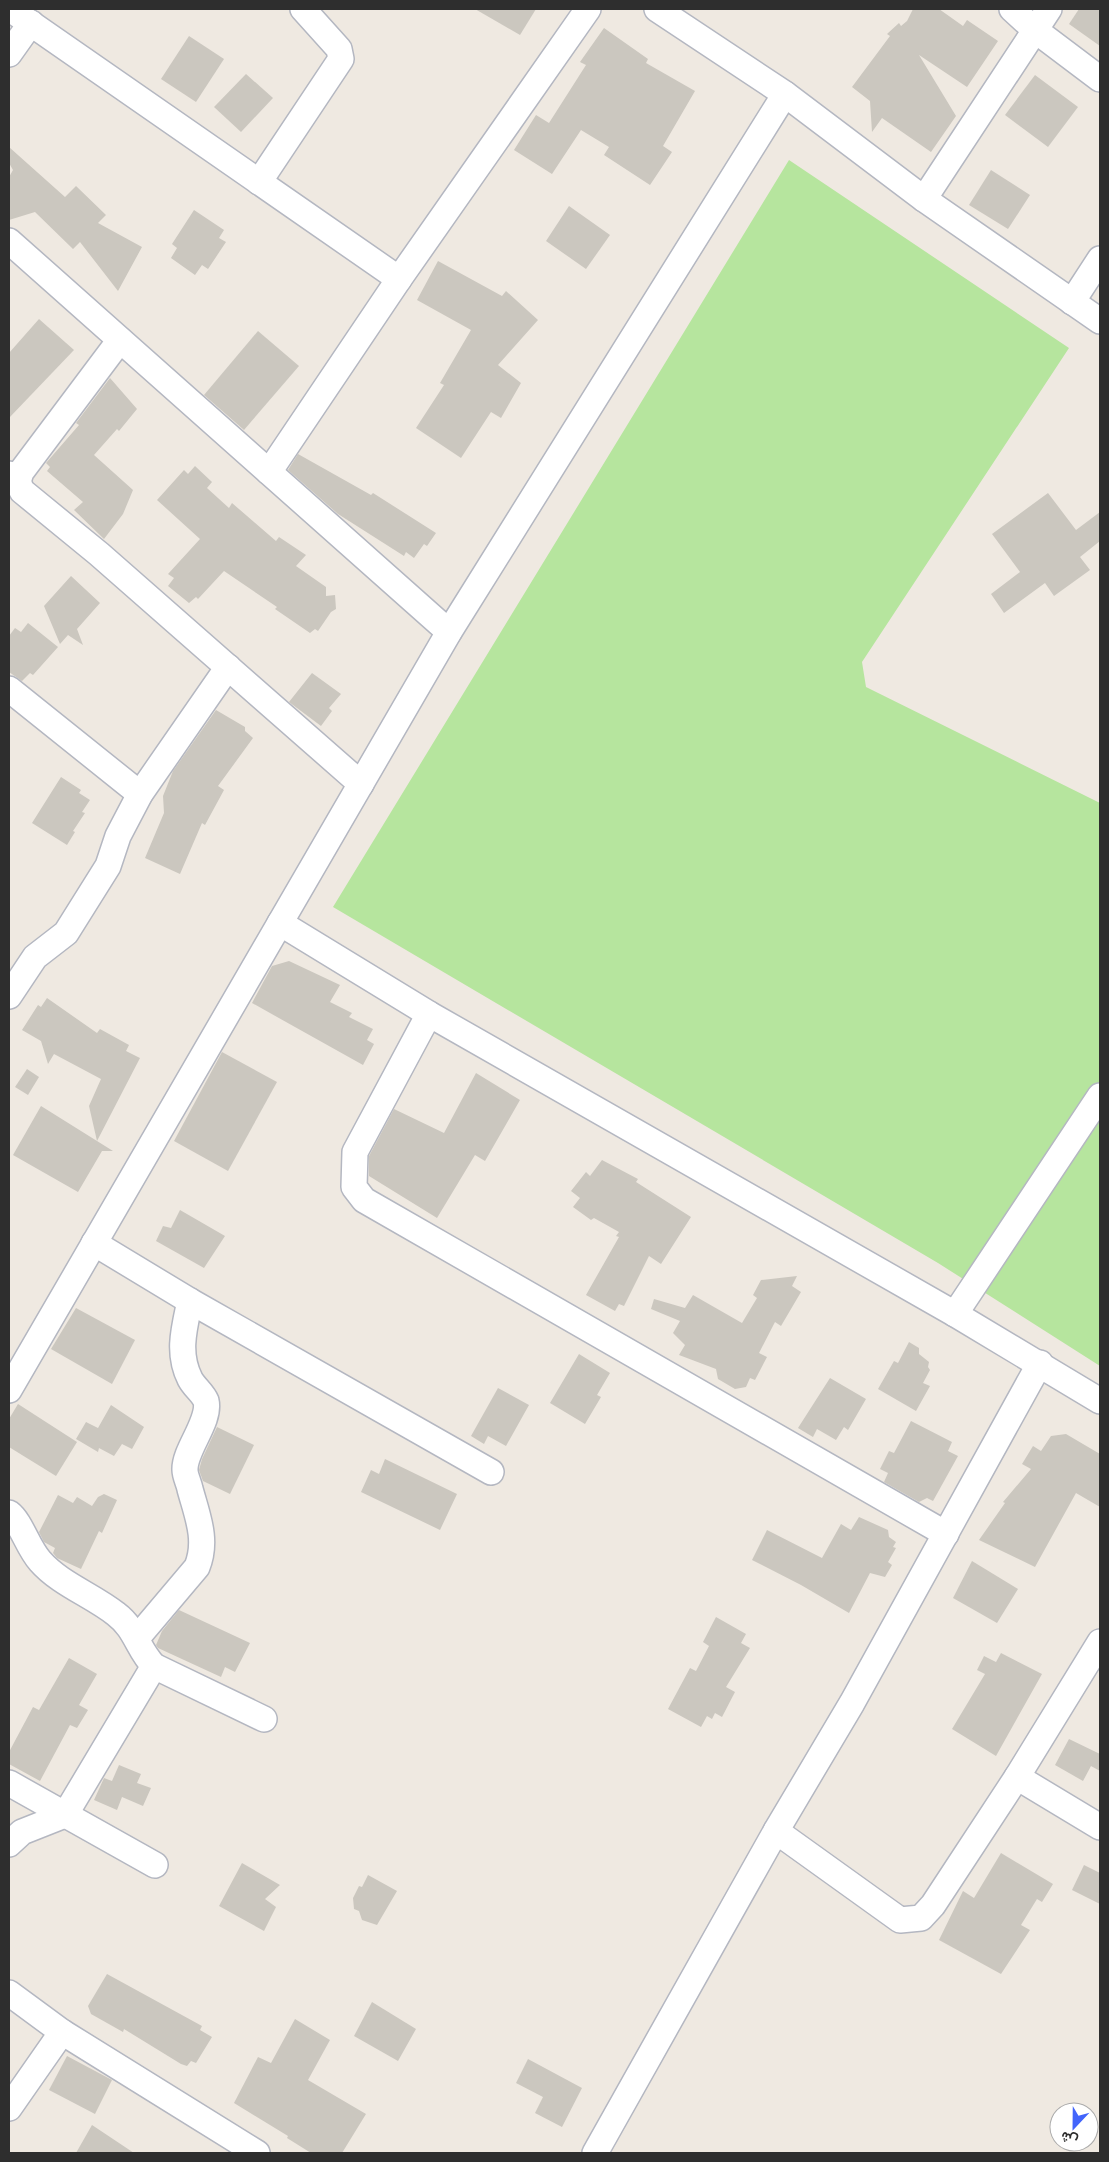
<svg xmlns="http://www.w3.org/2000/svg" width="1109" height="2162" viewBox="0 0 1109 2162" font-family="Commissioner,Vazirmatn,sans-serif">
<rect width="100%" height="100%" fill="#efe9e1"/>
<polygon fill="#b6e59e" points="789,160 1069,348 862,662 866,687 1100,803 1100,1366 938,1263 333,907"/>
<g fill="#cbc7bf">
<polygon points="475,9 536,9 520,35"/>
<polygon points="913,9 939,9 963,26 967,20 998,41 967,87 919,55 956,116 931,152 882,118 872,132 870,101 852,87 890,36 887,34 899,23 901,26 907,21"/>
<polygon points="1079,9 1100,9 1100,46 1069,24"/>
<polygon points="604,28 648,59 646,63 695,91 663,146 672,152 650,185 604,155 609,147 581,130 552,174 514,150 536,115 549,123 586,65 580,62"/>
<polygon points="189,36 224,59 196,102 161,79"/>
<polygon points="246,74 273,98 241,132 214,107"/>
<polygon points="1035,75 1078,107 1048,147 1005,115"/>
<polygon points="9,147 65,197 76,186 106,215 98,223 142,247 118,291 80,242 73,249 35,212 9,220 9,177 13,170 9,163"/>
<polygon points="991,170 1030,195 1008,229 969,205"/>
<polygon points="569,206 610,235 586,269 546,241"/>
<polygon points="194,210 224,230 219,238 226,242 208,269 202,265 195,275 171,258 177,248 172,244"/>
<polygon points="438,261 502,296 506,291 538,320 498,365 521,383 501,418 491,412 461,458 416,428 444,385 440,383 471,330 417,300"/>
<polygon points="39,319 74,350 9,418 9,353"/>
<polygon points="258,331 299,366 244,430 204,395"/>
<polygon points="110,378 137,409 119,431 117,429 94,455 133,490 123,514 104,539 74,510 83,502 47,471 50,467 46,463 79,425 76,423"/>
<polygon points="298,454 371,495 373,493 436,533 427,546 424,544 414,558 406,552 404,556 338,514 288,470"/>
<polygon points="195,466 212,482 207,488 229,508 232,503 276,541 279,537 306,555 296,566 326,587 326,596 335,595 336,609 331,612 318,631 315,629 310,633 275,609 277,607 224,571 198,599 196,597 189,603 168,586 174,578 168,574 200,539 157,500 184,470 188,474"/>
<polygon points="1048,493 1076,530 1100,512 1100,541 1080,557 1090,570 1054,596 1045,583 1004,613 991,594 1020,572 992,534"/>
<polygon points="71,576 100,603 77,629 83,645 68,635 60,644 44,606"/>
<polygon points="28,623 58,647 33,675 30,673 22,681 9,672 9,636 15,628 21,632"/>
<polygon points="312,673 341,694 329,708 332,711 321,726 289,702"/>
<polygon points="216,710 245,727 245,731 253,738 218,786 224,790 205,825 202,823 180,874 145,858 164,813 163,796 173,771"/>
<polygon points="61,777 81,790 79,793 90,800 82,812 85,813 73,831 75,832 67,845 32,823"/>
<polygon points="289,961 340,985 330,1002 352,1013 349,1017 373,1029 367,1040 374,1044 363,1065 252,1003 272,966"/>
<polygon points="47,998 97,1033 100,1029 129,1045 126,1051 140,1058 97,1141 113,1151 102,1151 78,1192 13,1155 41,1106 97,1141 89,1106 101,1079 54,1054 48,1064 41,1041 22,1030 38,1005 41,1007"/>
<polygon points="222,1052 277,1082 228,1171 174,1141"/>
<polygon points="27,1069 39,1077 28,1095 15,1087"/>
<polygon points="476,1073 520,1100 485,1161 475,1155 437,1218 369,1176 369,1156 394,1109 444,1133"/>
<polygon points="602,1160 638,1179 636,1182 691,1217 661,1264 649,1256 624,1306 619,1304 615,1311 586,1295 619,1237 616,1236 619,1232 594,1218 591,1220 573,1207 580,1198 571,1191 586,1172 590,1176"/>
<polygon points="180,1210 225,1236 204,1268 156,1241 163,1226 171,1228"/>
<polygon points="797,1276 792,1286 801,1292 781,1326 775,1322 759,1353 767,1357 755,1380 750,1378 746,1387 735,1389 718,1379 716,1369 679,1355 685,1345 673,1333 680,1321 651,1309 654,1299 685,1308 693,1295 742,1323 757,1298 753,1295 761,1280"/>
<polygon points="76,1308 135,1340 112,1384 51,1349"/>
<polygon points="909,1342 919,1348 919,1354 929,1362 928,1367 930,1370 923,1383 930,1386 916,1411 878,1389 894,1361 898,1363"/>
<polygon points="579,1354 610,1373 597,1395 601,1397 585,1424 550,1403"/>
<polygon points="830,1378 866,1399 848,1430 844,1427 836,1440 817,1429 813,1437 798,1428"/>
<polygon points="498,1388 529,1405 506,1446 488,1436 484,1444 471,1436"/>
<polygon points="18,1404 77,1442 56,1476 9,1447 9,1419"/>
<polygon points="111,1405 144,1427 132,1449 122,1444 114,1456 99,1448 98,1452 76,1439 86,1422 98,1428"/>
<polygon points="911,1421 952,1442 948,1451 958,1456 933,1501 927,1498 919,1502 884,1482 888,1473 880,1469 889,1451 894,1453"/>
<polygon points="217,1427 254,1445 230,1494 203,1481 199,1470 202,1459"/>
<polygon points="1066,1434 1100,1454 1100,1507 1076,1493 1035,1567 979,1540 1005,1503 1003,1502 1031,1469 1022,1464 1033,1446 1041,1451 1051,1436"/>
<polygon points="385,1459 457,1494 440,1530 361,1492 371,1470 379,1474"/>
<polygon points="104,1494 117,1500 102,1533 99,1531 81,1569 57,1558 53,1553 55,1548 44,1542 39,1532 58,1495 73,1503 77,1497 92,1506 98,1497"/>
<polygon points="859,1517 888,1530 889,1537 896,1542 893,1547 896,1548 888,1562 892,1565 885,1577 870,1573 849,1613 801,1585 752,1560 767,1530 822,1558 841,1524 851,1530"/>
<polygon points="972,1561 1018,1589 997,1623 953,1598"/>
<polygon points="179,1610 250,1643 235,1672 225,1667 221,1677 158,1648 156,1645 162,1631"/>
<polygon points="716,1617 746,1634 741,1643 750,1648 726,1687 735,1692 722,1717 715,1713 712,1719 707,1716 701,1727 668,1709 690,1668 696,1671 709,1646 703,1642"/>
<polygon points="1001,1653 1042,1674 996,1756 952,1729 985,1674 977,1670 984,1656 996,1662"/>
<polygon points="69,1658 97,1674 79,1705 88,1710 77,1728 70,1725 40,1781 9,1764 9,1752 33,1707 39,1710"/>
<polygon points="1069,1739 1100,1754 1100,1771 1091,1766 1083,1781 1055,1765"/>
<polygon points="119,1765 141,1774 137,1783 151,1788 143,1806 122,1797 117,1810 94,1800 104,1778 112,1781"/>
<polygon points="1001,1853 1053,1884 1042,1902 1037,1899 1021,1925 1030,1930 1001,1974 939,1940 963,1891 974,1898"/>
<polygon points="242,1863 280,1885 265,1899 276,1907 264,1931 219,1906"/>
<polygon points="1084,1865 1100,1873 1100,1904 1072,1890"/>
<polygon points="368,1875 397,1891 377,1925 362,1920 359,1911 354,1909 353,1898 359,1886 362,1887"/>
<polygon points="107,1974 202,2026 200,2030 212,2037 196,2063 191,2061 187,2066 181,2064 124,2029 123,2032 91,2014 88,2006"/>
<polygon points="372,2002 416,2029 398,2061 354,2036"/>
<polygon points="295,2019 330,2040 308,2080 366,2114 342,2153 311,2153 287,2138 288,2136 234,2103 258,2057 271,2063"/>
<polygon points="67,2056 112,2080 95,2114 49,2090"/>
<polygon points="528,2059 582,2088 562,2127 535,2113 543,2097 516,2083"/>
<polygon points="92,2125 134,2153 76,2153"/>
</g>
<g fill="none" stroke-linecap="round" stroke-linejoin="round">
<g stroke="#b4b7c1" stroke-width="28">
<g id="minor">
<polyline points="10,9 399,279"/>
<polyline points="657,9 785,94 924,199 1100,321"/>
<polyline points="1012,9 1035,30 1100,79"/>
<polyline points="9,54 31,23"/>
<polyline points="259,182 341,59 339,49 303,9"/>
<polyline points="924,199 1049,9"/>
<polyline points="9,241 449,632"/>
<polyline points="1072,302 1100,259"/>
<polyline points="269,472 399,279 588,9"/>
<polyline points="9,474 18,482 22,491 99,554 361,784"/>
<polyline points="18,482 21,472 120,340"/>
<polyline points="9,689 140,794"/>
<polyline points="280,923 429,1014 955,1314 1100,1401"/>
<polyline points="9,996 35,957 66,933 108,866 118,836 140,794 228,667"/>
<polyline points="429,1014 355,1152 354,1187 364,1200 946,1534"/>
<polyline points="94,1243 190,1301 491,1472"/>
<polyline points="955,1314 1100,1096"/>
<polyline points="9,1390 449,632 785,94"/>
<path d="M9,1513c12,9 19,35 31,48 20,23 52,34 76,53 20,15 22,36 38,52l110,53"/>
<path d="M137,1638l60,-71c11,-27 0,-52 -7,-78 -1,-6 -5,-13 -5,-19 -1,-20 26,-49 21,-69 -3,-8 -12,-14 -16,-22 -13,-26 -6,-50 0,-78"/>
<polyline points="1017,1777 1100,1827"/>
<polyline points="9,1783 155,1865"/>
<polyline points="776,1831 900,1920 921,1918 933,1905 1017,1777 1100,1642"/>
<polyline points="9,1844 22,1832 65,1815 154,1666"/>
<polyline points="9,1993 62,2032 257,2153"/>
<polyline points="9,2108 62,2032"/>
<polyline points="595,2153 776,1831 852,1703 1040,1363"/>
</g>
</g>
<use href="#minor" stroke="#fff" stroke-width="25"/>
</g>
<rect width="1109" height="2162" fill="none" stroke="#2e2e2e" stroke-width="20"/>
<g transform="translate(1074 2127) rotate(202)"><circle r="24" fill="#ffffff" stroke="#ababab"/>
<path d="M0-4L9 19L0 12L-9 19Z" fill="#4264fb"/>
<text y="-8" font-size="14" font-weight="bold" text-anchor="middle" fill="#2e2e2e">ش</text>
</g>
</svg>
